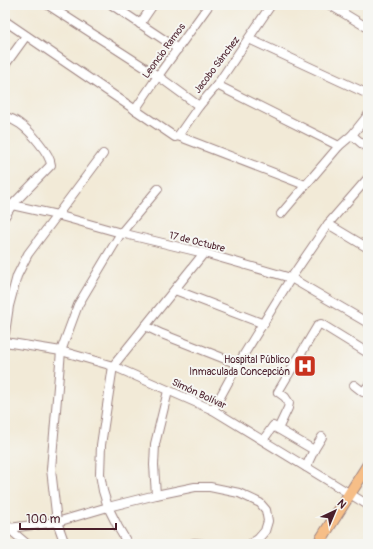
<svg xmlns="http://www.w3.org/2000/svg" width="373" height="549" viewBox="0 0 373 549" font-family="Pangolin,sans-serif">
<rect width="100%" height="100%" fill="#f6f6f2"/>
<filter id="ink" filterUnits="userSpaceOnUse"><feTurbulence type="fractalNoise" baseFrequency=".025" numOctaves="2"/><feDisplacementMap in="SourceGraphic" scale="8" xChannelSelector="R" yChannelSelector="G"/><feConvolveMatrix kernelMatrix="1 2 1 2 8 2 1 2 1" color-interpolation-filters="sRGB"/></filter>
<filter id="wash" filterUnits="userSpaceOnUse"><feTurbulence type="fractalNoise" baseFrequency=".012" numOctaves="4" result="noise"/><feDisplacementMap in="SourceGraphic" scale="16" xChannelSelector="R" yChannelSelector="G"/><feGaussianBlur stdDeviation="0.9" result="paint"/><feColorMatrix in="noise" values="0 0 0 0 0 0 0 0 0 0 0 0 0 0 0 0 0 1.4 0 .05"/><feComposite in="paint" operator="in"/></filter>
<g filter="url(#wash)">
<rect width="100%" height="100%" fill="#f2ead7"/>
</g>
<g filter="url(#ink)">
<g fill="none" stroke-linecap="round" stroke-linejoin="round">
<g stroke="#9e8481" stroke-width="10">
<g id="minor">
<polyline points="48,5 158,76 199,106"/>
<polyline points="112,5 178,49"/>
<polyline points="330,5 368,28"/>
<polyline points="5,21 175,137 178,136 305,185"/>
<polyline points="140,24 153,5"/>
<polyline points="249,39 368,94"/>
<polyline points="5,65 26,36"/>
<polyline points="217,85 339,146"/>
<polyline points="135,110 158,76 209,5"/>
<path d="M5,117c5,1 11,4 15,7 10,7 30,29 31,41l-39,40 -7,11"/>
<polyline points="352,135 368,149"/>
<polyline points="178,136 199,106 217,85 271,5"/>
<polyline points="12,205 57,215 121,233 204,253 291,278 368,323"/>
<polyline points="281,214 339,146 352,135 368,115"/>
<polyline points="328,224 368,248"/>
<polyline points="175,290 264,324"/>
<polyline points="145,326 162,334 238,364"/>
<polyline points="5,333 9,306 17,276 28,254 103,154"/>
<polyline points="5,342 61,351 113,366 213,410 368,505"/>
<polyline points="354,385 363,392 368,386"/>
<polyline points="213,410 238,364 291,278 328,224 368,178"/>
<polyline points="266,436 273,426 278,429"/>
<polyline points="314,450 322,437"/>
<polyline points="306,467 314,450 278,429 288,408 289,403 285,397 278,392 318,325 321,324 368,353"/>
<polyline points="156,495 154,465 155,444 168,391"/>
<polyline points="5,522 14,533 27,544"/>
<polyline points="9,528 57,522 108,507 156,495 195,487 210,487 239,493 260,503 266,510 268,521 265,531 258,539 250,544"/>
<polyline points="65,544 57,522 51,469 61,351 78,305 121,233 158,189"/>
<polyline points="128,544 118,527 108,507 103,491 100,474 101,445 113,366 204,253"/>
<polyline points="190,544 194,543 204,544"/>
</g>
</g>
<g stroke="#9e8481" stroke-width="13">
<polyline id="major" points="318,544 368,465"/>
</g>
<use href="#minor" stroke="#fff" stroke-width="8"/>
<use href="#major" stroke="#f6be87" stroke-width="11"/>
</g>
</g>
<defs>
<g id="hospital-square" transform="scale(1.15)"><rect x="-9" y="-9" width="18" height="18" rx="4" fill="#c8321e" stroke="#f6f6f2"/><path d="M-5-5h3v3.5h4V-5h3V5h-3V1.5h-4V5h-3Z" fill="#fff"/></g>
</defs>
<g fill-rule="evenodd">
<use href="#hospital-square" x="305" y="366"/>
</g>
<g text-anchor="middle" dominant-baseline="central" stroke-width="4" stroke-linejoin="round" paint-order="stroke">
<g font-size="10" fill="#4a1f2b" stroke="#f6f6f2">
<text transform="translate(164 51) rotate(-54)">Leoncio Ramos</text>
<text transform="translate(217 65) rotate(-53)">Jacobo Sánchez</text>
<text transform="translate(197 242) rotate(14)">17 de Octubre</text>
<text transform="translate(199 394) rotate(25)">Simón Bolívar</text>
</g>
<g font-size="10" fill="#4a1f2b" stroke="#f6f6f2" text-anchor="end">
<text x="290" y="360">Hospital Público<tspan x="290" dy="12">Inmaculada Concepción</tspan></text>
</g>
</g>
<rect width="373" height="549" fill="none" stroke="#f6f6f2" stroke-width="20"/>
<g transform="translate(335 511) rotate(44)" stroke="#f6f6f2" stroke-width="3" paint-order="stroke">
<path d="M0-3L7 15L0 10L-7 15Z" fill="#4a1f2b"/>
<text y="-6" font-size="11" font-weight="bold" text-anchor="middle" fill="#4a1f2b">N</text>
</g>
<path d="M20 523v6h96v-6" fill="none" stroke="#4a1f2b" stroke-width="2"/>
<text x="26" y="523" font-size="12" fill="#4a1f2b" stroke="#f6f6f2" stroke-width="3" paint-order="stroke">100 m</text>
</svg>
